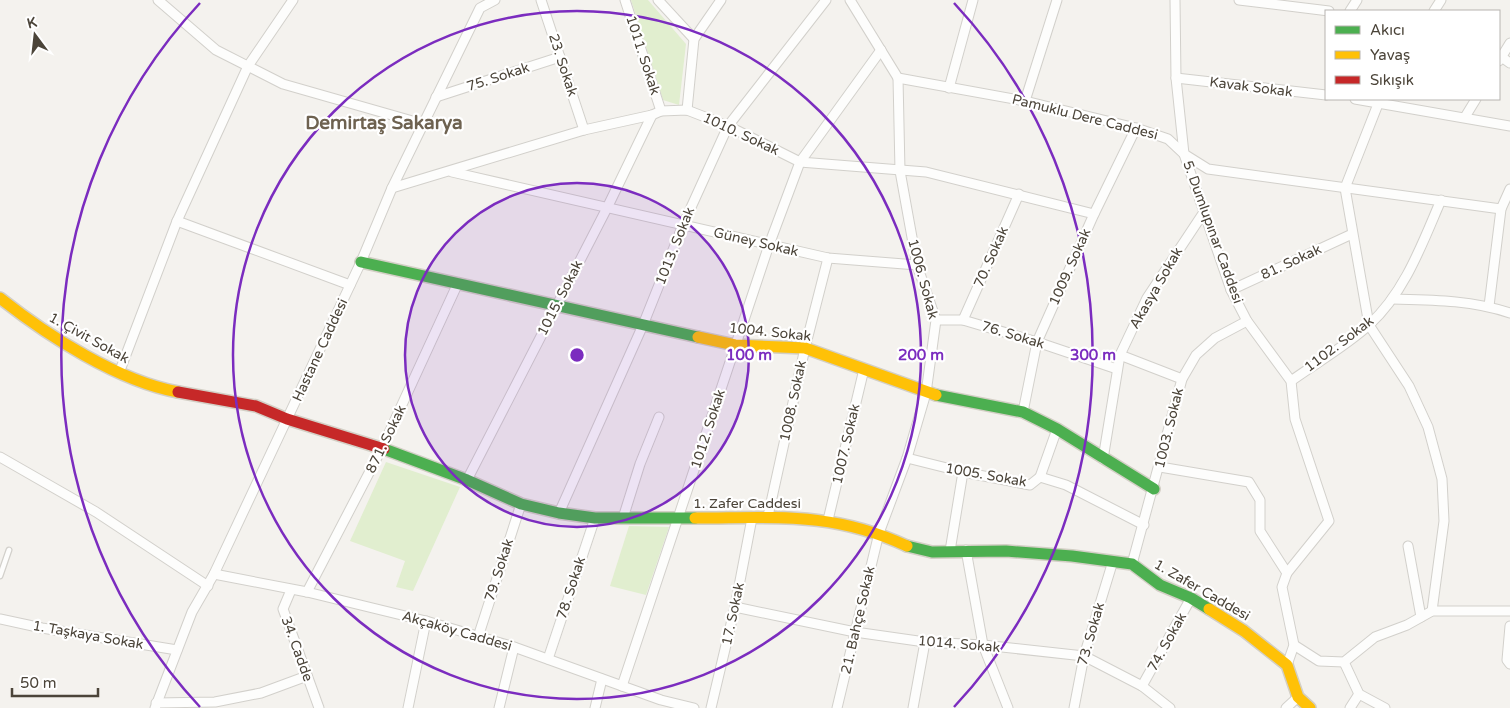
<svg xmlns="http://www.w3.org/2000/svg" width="1510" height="708" viewBox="0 0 1510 708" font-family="'Varela Round',sans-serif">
<rect width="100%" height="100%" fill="#f4f2ee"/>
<g fill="#e1eecf">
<polygon points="631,0 648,0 686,44 679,105 663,100"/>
<polygon points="386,462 460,487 413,591 396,587 405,561 350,541"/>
<polygon points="629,526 669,527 646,595 610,586"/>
</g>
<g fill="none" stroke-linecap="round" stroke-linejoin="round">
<g stroke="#d2d0cb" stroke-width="7">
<polyline id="lane" points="0,576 9,550"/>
</g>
<g stroke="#d2d0cb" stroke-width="11">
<g id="street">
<polyline points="158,0 216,50 283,84 423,124"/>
<polyline points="541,0 584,130"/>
<polyline points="625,0 661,111"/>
<polyline points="658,0 694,39"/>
<polyline points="850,0 898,78 1025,101 1136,128 1168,139 1184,154 1208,169 1501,209"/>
<polyline points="1175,0 1176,78 1184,154 1231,290 1247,321 1291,381 1295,419 1329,521 1287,573 1282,587 1294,645 1287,665"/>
<polyline points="1239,0 1329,11"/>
<polyline points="1350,11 1357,0"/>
<polyline points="1434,11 1441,0"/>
<polyline points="1499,55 1510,63"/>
<polyline points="1499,61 1510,43"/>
<polyline points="1176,78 1326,95"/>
<polyline points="949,88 973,0"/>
<polyline points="436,97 560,57"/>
<polyline points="1355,99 1510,126"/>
<polyline points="1380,99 1345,188 1369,325 1409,386 1428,427 1442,479 1444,521 1432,611"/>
<polyline points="1025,101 1057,0"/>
<polyline points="687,110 694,39 721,0"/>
<polyline points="1465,117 1476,99"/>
<polyline points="452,172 828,258 917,265"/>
<polyline points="392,188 584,130 652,115 661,111 687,110 728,126 800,162 926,172 1094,214"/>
<polyline points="177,221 350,285"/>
<polyline points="1231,290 1352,234"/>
<path d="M1392,299c40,1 79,1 118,14"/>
<polyline points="1489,306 1501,209 1510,189"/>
<polyline points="936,320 963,320 1037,342 1117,369"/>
<polyline points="963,320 1019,194"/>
<polyline points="1120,355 1182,379"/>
<polyline points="119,373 177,221 248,66 293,0"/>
<path d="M1291,381c25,-18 55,-35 78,-56 36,-33 53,-81 72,-125"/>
<polyline points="1023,412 1037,342 1094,214 1136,128"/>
<polyline points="0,457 96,512 208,586"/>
<polyline points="907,458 963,472 1030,485 1040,477 1066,485 1144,525"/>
<polyline points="1103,459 1120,355 1147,298 1204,212"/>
<polyline points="1160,467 1249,482 1260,500 1260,531 1287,573"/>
<polyline points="1040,477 1057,429"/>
<polyline points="467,480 607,208 652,115"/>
<polyline points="559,513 643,325 683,225 728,126 826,0"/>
<polyline points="768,516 805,348 828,258"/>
<polyline points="623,518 640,464 659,417"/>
<polyline points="828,520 864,369"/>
<polyline points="1408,546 1421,617"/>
<polyline points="966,550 983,645 1008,708"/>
<polyline points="950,551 963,472"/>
<polyline points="1132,564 1182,379 1196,355 1215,338 1247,321"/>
<polyline points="214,574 307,592 426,621 514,647 661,700 694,708"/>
<polyline points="291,590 283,609 319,708"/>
<polyline points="307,592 382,448 458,283"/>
<polyline points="735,607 855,632 925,642 983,645 1084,656 1142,686 1170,708"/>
<polyline points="0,619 42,628 177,650"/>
<polyline points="1510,626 1507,660 1510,664"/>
<polyline points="478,637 521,504"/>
<polyline points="1294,645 1319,661 1344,662 1375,637 1407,625 1432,611 1510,611"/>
<polyline points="548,659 595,518"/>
<polyline points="1344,662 1359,694 1385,708"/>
<polyline points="622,686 769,245 800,162 881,50"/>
<polyline points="1142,686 1191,598"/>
<polyline points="156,703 215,702 261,693 307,676"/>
<polyline points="155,708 192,612 214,574 361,262 392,188 480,8 495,0"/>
<polyline points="408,708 426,621"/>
<polyline points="499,708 514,647"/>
<polyline points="595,708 602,679"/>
<polyline points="711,708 735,607 752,518"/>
<polyline points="837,708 879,533 907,458 926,393 936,320 917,265 900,171 898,78"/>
<polyline points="913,708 925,642"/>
<polyline points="1074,708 1084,656 1113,561"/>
<polyline points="1286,708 1298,697"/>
<polyline points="1350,708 1359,694"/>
</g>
</g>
<g stroke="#d3cfc5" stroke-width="14">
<g id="fast">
<polyline points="361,262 698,337"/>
<polyline points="936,395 1023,412 1057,429 1154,489"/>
<polyline points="384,449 467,480 521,504 559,513 595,518 695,518"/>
<polyline points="907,546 932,552 1006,551 1072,556 1132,564 1160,585 1191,598 1209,609"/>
</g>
</g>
<g stroke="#d3cfc5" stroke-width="14">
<g id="slow">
<path d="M0,298c48,38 118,83 178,94"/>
<polyline points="698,337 735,345 805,348 936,395"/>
<path d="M695,518c79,0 137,-7 212,28"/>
<polyline points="1209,609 1244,631 1287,665 1298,697 1310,708"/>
</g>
</g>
<g stroke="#d3cfc5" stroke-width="14">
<polyline id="jam" points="178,392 256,406 287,419 384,449"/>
</g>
<use href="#lane" stroke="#fdfdfc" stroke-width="4.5"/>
<use href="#street" stroke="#fdfdfc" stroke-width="9"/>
<use href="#fast" stroke="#4caf50" stroke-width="11"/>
<use href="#slow" stroke="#ffc107" stroke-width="11"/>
<use href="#jam" stroke="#c62828" stroke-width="11"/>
</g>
<circle cx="577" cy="355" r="172" fill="#7b2cbf" fill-opacity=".12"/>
<g fill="none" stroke="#7b2cbf" stroke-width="2.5">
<circle cx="577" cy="355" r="172"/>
<circle cx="577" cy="355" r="344"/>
<path d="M200 707A516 516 0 0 1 200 3M954 3A516 516 0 0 1 954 707"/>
</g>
<g text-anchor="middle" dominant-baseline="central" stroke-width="4.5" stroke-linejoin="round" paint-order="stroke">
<g font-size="14" fill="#4b4439" stroke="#fff">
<text transform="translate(643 55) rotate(72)">1011. Sokak</text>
<text transform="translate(563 65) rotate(72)">23. Sokak</text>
<text transform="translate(498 77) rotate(-18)">75. Sokak</text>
<text transform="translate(1251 87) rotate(7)">Kavak Sokak</text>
<text transform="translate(1085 117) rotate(14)">Pamuklu Dere Caddesi</text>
<text transform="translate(741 134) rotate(25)">1010. Sokak</text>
<text transform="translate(1213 232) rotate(70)">5. Dumlupınar Caddesi</text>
<text transform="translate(756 242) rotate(13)">Güney Sokak</text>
<text transform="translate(675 246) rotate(-68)">1013. Sokak</text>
<text transform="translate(991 257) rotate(-66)">70. Sokak</text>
<text transform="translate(1291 262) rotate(-25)">81. Sokak</text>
<text transform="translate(1070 267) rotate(-66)">1009. Sokak</text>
<text transform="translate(923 279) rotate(75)">1006. Sokak</text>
<text transform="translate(1156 288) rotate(-60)">Akasya Sokak</text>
<text transform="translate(560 298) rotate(-63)">1015. Sokak</text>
<text transform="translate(770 332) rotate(6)">1004. Sokak</text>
<text transform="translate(1013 335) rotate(17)">76. Sokak</text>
<text transform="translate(89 338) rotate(29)">1. Çivit Sokak</text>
<text transform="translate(1339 344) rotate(-37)">1102. Sokak</text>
<text transform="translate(320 350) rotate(-65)">Hastane Caddesi</text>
<text transform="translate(793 401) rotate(-78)">1008. Sokak</text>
<text transform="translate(1169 428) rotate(-76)">1003. Sokak</text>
<text transform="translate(708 429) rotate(-72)">1012. Sokak</text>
<text transform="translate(386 439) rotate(-64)">871. Sokak</text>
<text transform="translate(846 444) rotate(-77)">1007. Sokak</text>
<text transform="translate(986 475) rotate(10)">1005. Sokak</text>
<text x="747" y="503">1. Zafer Caddesi</text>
<text transform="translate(499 570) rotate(-72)">79. Sokak</text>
<text transform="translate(571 588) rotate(-72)">78. Sokak</text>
<text transform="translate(1202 590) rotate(30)">1. Zafer Caddesi</text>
<text transform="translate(733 614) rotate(-78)">17. Sokak</text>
<text transform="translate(858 620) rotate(-77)">21. Bahçe Sokak</text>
<text transform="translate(457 631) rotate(16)">Akçaköy Caddesi</text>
<text transform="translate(1091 634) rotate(-74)">73. Sokak</text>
<text transform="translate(88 635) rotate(10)">1. Taşkaya Sokak</text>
<text transform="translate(1167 642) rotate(-61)">74. Sokak</text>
<text transform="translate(959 644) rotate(5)">1014. Sokak</text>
<text transform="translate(297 649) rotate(70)">34. Cadde</text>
</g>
<g font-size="19" font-weight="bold" fill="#6e6250" stroke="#fff">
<text x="384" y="123">Demirtaş Sakarya</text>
</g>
</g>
<circle cx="577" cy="355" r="8" fill="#7b2cbf" stroke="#fff" stroke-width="2.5"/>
<g font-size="15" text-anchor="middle" font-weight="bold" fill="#7b2cbf" stroke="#fff" stroke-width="4.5" stroke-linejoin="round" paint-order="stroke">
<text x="749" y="360">100 m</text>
<text x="921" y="360">200 m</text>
<text x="1093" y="360">300 m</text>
</g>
<rect x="1325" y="10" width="175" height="90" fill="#ffffff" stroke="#b7b4b0"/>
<rect x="1335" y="26" width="25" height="8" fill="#4caf50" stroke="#b7b4b0"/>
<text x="1370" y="35" font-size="15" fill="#4b4439">Akıcı</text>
<rect x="1335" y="51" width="25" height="8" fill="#ffc107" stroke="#b7b4b0"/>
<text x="1370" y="60" font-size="15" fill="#4b4439">Yavaş</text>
<rect x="1335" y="76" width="25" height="8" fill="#c62828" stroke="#b7b4b0"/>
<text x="1370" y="85" font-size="15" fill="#4b4439">Sıkışık</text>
<g transform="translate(35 35) rotate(345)" stroke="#ffffff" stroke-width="4" paint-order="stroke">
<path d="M0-4L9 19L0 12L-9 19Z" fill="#4b4439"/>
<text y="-8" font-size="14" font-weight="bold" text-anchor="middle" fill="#4b4439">K</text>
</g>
<path d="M12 688v8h86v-8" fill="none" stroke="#4b4439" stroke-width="2.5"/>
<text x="20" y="688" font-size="15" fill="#4b4439" stroke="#ffffff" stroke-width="4" paint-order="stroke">50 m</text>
</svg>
